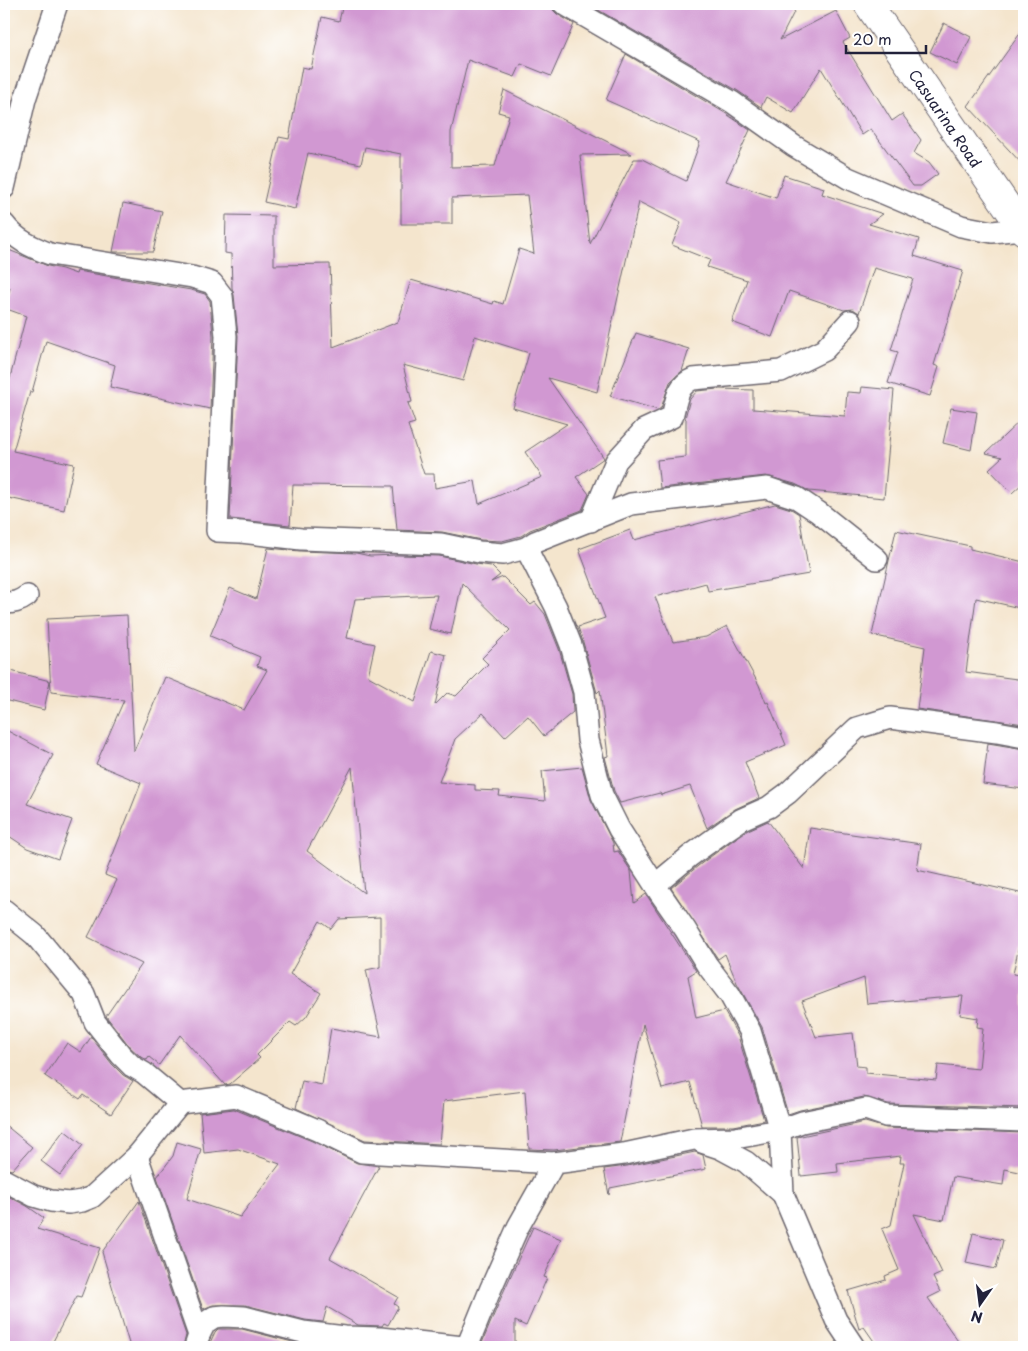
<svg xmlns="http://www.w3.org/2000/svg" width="1028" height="1351" viewBox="0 0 1028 1351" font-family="'Playpen Sans',sans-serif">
<rect width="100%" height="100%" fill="#fff"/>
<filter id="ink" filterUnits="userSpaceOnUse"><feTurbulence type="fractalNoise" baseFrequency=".02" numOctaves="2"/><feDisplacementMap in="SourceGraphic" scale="10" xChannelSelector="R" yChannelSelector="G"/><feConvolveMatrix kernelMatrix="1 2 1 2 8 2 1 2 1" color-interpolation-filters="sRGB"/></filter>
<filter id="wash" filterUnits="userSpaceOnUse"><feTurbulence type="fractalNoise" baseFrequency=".0096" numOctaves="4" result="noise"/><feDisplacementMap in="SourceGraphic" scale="20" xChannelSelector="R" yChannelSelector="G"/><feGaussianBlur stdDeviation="1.12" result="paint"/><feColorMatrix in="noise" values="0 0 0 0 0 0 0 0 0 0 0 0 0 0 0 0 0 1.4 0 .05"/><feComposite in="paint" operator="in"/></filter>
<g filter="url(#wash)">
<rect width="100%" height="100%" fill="#f4e5cd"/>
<g id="blocks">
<g fill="#d198d2" fill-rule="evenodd">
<path d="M343,4h18l17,4 2,-4h172l1,6 4,4 17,10 -23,52 -30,-12 -6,13 -47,-17 -17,72v35l44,-1 14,-51 -11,-3 6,-22 128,64 -52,1 10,89 44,-85h8l44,22 14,-39 -94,-42 20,-46 99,59 25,17 -24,51 50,17 8,-23 40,13 -2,6 61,20 -14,10 50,15 -5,17 49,15 -29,94 5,2 -9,29 -42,-13 10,-31 -7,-2 22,-71 -39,-11 -15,45 -6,-4 -9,1 -55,-19 -17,46 -40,-15 15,-42 -40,-13 3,-7 -38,-15 9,-22 -42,-21 -42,190 -49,-14 56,80 -28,19 13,17 -7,16 -52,20 -9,6 -19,5 -21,-1 -39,-8 -45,-2 -4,-44 -100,-1 -3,40 -60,-6 8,-183 -4,-41 -2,-7 -1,-34 -6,-1 1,-38 48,1v49l56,-1 3,83 65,-25 13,-42 82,24 1,-3 9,3 16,-55 15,5 -7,-59 -75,3v26h-51v-70l-36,-7 -4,17 -53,-11 -13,56 -31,-7 15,-65 10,2 13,-72 9,2 11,-52 17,4zM475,336l54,17 -16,55 54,16 -42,28 17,25 -63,27 -4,-23 -40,7 -1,-14h-10l-16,-49 7,-2 -7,-20 4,-1 -9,-37 60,16z"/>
<polygon points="588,4 798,4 780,40 836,11 850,38 843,42 892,121 902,114 921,140 914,153 929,162 938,174 921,186 913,186 871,129 862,135 821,68 793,113 766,97 761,107 738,91"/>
<polygon points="944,23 971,37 957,65 930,52"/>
<polygon points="1024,28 1024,166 968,106"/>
<polygon points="123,203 162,211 153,252 113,252"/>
<polygon points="4,248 48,266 62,269 76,274 77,271 191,290 205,294 210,301 213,336 210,409 110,387 115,365 46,341 32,392 30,392 13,451 74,464 64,510 4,497 4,401 26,316 4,308 10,288 4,286"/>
<polygon points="636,333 689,349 682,371 670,382 661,408 658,410 610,396"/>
<polygon points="862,387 894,390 884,498 809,491 795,484 766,476 660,488 657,460 686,457 686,419 685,418 690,399 697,391 718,389 753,390 753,409 845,416 847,392 861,393"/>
<polygon points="951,408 977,412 971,450 943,443"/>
<polygon points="1024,417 1024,482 1012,493 989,469 1002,457 986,453"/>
<polygon points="775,504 791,509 799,514 809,574 708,591 706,583 655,597 673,642 706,637 727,626 759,685 766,703 768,702 786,745 745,762 759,798 735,809 707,828 690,786 661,795 660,793 620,803 614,791 605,757 608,756 600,690 597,693 583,642 578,627 605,618 579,549 630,530 634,540"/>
<polygon points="896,530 970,546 970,549 1024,562 1024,609 976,598 966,672 1024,680 1024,724 917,709 925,647 872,635"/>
<path d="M268,548l32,3 56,2 14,3 27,-1 42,1 37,8 15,2 9,9 -9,7 12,-5 28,28 4,-3 10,12 14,35 13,45 1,18 -29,24 -16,-20 -23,21 -22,-24 -28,26 -16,43 36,3v5l25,1 -1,5 46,5 -3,-30 40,-4 9,33 22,43 1,9 4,-1 13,20 3,32 12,-9 50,77 -8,5 8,42 28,-7 14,25 26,84 -30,6h-32l-12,-44 -28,7 -19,-65 -23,118 -66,8 -25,-1 -4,-58 -81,10 -4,43 -75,-4 -69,-32 6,-27 20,4 9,-57 50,9 -15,-67 14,-3v-50l-41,2 -8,10 -11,-8 -30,53 31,19 -15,24 -10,9 -6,-4 -33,33 3,3 -30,26 -5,1 -45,-50 -21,30 -10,-8 -2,3 -7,-4 -10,-9 -24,-31 36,-52 -54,-27 29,-57 -12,-5 36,-92 -45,-19 28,-64 -73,-8 -4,-73 80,-4 7,136 31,-74 79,33 23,-40 -10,-4 3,-9 -50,-21 20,-48 26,11zM462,583l48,47 -28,28 6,6 -32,32 -9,-3 -12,12 11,-50 -15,-4 -16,51 -47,-26 7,-32 -28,-6 8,-39 82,-4 -8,34 22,5zM352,767l12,126 -57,-42z"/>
<polygon points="7,670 50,681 44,710 4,700 4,684"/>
<polygon points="4,729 53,755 27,804 72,820 58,859 27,848 9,836 4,847"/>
<polygon points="988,743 1024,749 1024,789 983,784"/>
<path d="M768,821l36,48 6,-41 111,16 -4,26 107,24v28l-11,52 11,2v132l-136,-4 -24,-7 -64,13 -12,4 -26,-87 -25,-44 -12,-29 -7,5 -47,-71 27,-22 35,-26 15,-10zM864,978l3,26 96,-8 -3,19 18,3 -1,9 6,1 -4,41 -41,-4 -2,15 -70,-7v-6l-9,-1 -4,-33 -37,4 -14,-36z"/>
<polygon points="91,1037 112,1064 123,1075 133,1081 111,1114 83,1095 80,1099 45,1076 67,1043 81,1052"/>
<polygon points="234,1109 312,1141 357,1163 379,1166 330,1258 398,1297 394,1304 398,1307 388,1325 384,1323 382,1326 358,1325 327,1307 323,1322 305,1320 245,1305 213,1305 203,1309 157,1177 173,1156 177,1142 201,1149 187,1199 240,1217 280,1164 238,1149 204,1153 200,1113"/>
<polygon points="865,1122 886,1128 1024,1133 1024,1173 1005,1169 1003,1185 953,1177 944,1220 914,1214 942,1273 933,1277 940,1292 928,1298 962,1347 878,1347 864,1327 859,1329 848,1291 886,1280 885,1276 899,1270 882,1229 891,1225 904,1163 900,1163 901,1156 837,1163 838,1172 801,1176 797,1137"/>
<polygon points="4,1124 32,1147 12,1170 4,1168"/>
<polygon points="64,1130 83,1145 60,1175 41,1161"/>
<polygon points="695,1152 703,1155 706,1169 610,1188 609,1195 604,1169 627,1166"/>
<polygon points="4,1194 27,1206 44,1218 37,1229 100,1248 81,1297 77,1296 50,1347 4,1347"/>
<polygon points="139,1201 186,1335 183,1347 130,1347 102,1252"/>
<polygon points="533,1227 561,1239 544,1277 547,1278 526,1326 515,1321 515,1347 482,1347 482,1343 503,1293"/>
<polygon points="973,1233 1003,1240 996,1269 966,1263"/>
<polygon points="218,1329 242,1329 300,1344 317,1346 208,1347 215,1332"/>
</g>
</g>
</g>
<g filter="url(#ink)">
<use href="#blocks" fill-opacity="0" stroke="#6c666e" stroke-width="1"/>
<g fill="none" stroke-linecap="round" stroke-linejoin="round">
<g stroke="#6c666e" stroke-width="24">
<g id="street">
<polyline points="564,4 732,102 794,146 848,178 961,226 992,232 1022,229"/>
<polyline points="4,188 25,99 57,4"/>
<path d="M4,224c12,16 28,23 46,30l142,23 20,6 10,13 4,40 -9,195 24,1 60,7 140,5 38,8 24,2 23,-6 9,-6 96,-38 136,-16 30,10 21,14 59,47"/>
<path d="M591,521l25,-60 28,-31 28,-13c4,-15 5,-32 21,-38l88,-8 43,-21 26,-29"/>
<polyline points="526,548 556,607 571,645 584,692 588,740 602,795 619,829 660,893 685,929 707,965 730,995 750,1031 780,1130 783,1194 836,1320 854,1347"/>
<path d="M4,603c9,0 15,-1 23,-7"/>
<polyline points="655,885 690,856 726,830 742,819 769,807 788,793 857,728 890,718 997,732 1024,737"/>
<polyline points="4,910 35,935 84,994 95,1022 121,1055 132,1066 144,1073 180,1103 236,1096 317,1130 362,1152 554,1163 624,1154 694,1139 735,1138 780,1130 802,1122 866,1109 886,1116 1024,1121"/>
<polyline points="702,1142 720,1148 746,1162 783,1194"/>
<polyline points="137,1156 199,1335"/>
<polyline points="4,1180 34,1196 51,1201 69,1203 82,1201 92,1197 137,1156 180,1103"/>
<polyline points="195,1347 199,1335 205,1323 214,1317 224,1316 244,1317 303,1332 345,1337 380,1338 463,1347"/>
<polyline points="467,1347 491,1288 518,1227 554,1163"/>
</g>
</g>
<g stroke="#6c666e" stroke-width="30">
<g id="secondary">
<path id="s1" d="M868,4l156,227"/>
</g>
</g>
<use href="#street" stroke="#fff" stroke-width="21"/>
<use href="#secondary" stroke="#fff" stroke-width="28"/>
</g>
</g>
<g text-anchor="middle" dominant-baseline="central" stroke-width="4.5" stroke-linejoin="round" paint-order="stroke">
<g font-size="15" fill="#22223b" stroke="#fff">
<text stroke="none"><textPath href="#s1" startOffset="138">Casuarina Road</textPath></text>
</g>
</g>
<rect width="1028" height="1351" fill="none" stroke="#fff" stroke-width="20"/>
<g transform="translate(980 1304) rotate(194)" stroke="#ffffff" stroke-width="4" paint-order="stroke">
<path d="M0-4L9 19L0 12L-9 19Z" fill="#22223b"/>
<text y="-8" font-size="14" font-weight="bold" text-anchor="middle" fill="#22223b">N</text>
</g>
<path d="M846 45v8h80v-8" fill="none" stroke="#22223b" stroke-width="2.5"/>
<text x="853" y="45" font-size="15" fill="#22223b" stroke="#ffffff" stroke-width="4" paint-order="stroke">20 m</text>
</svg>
